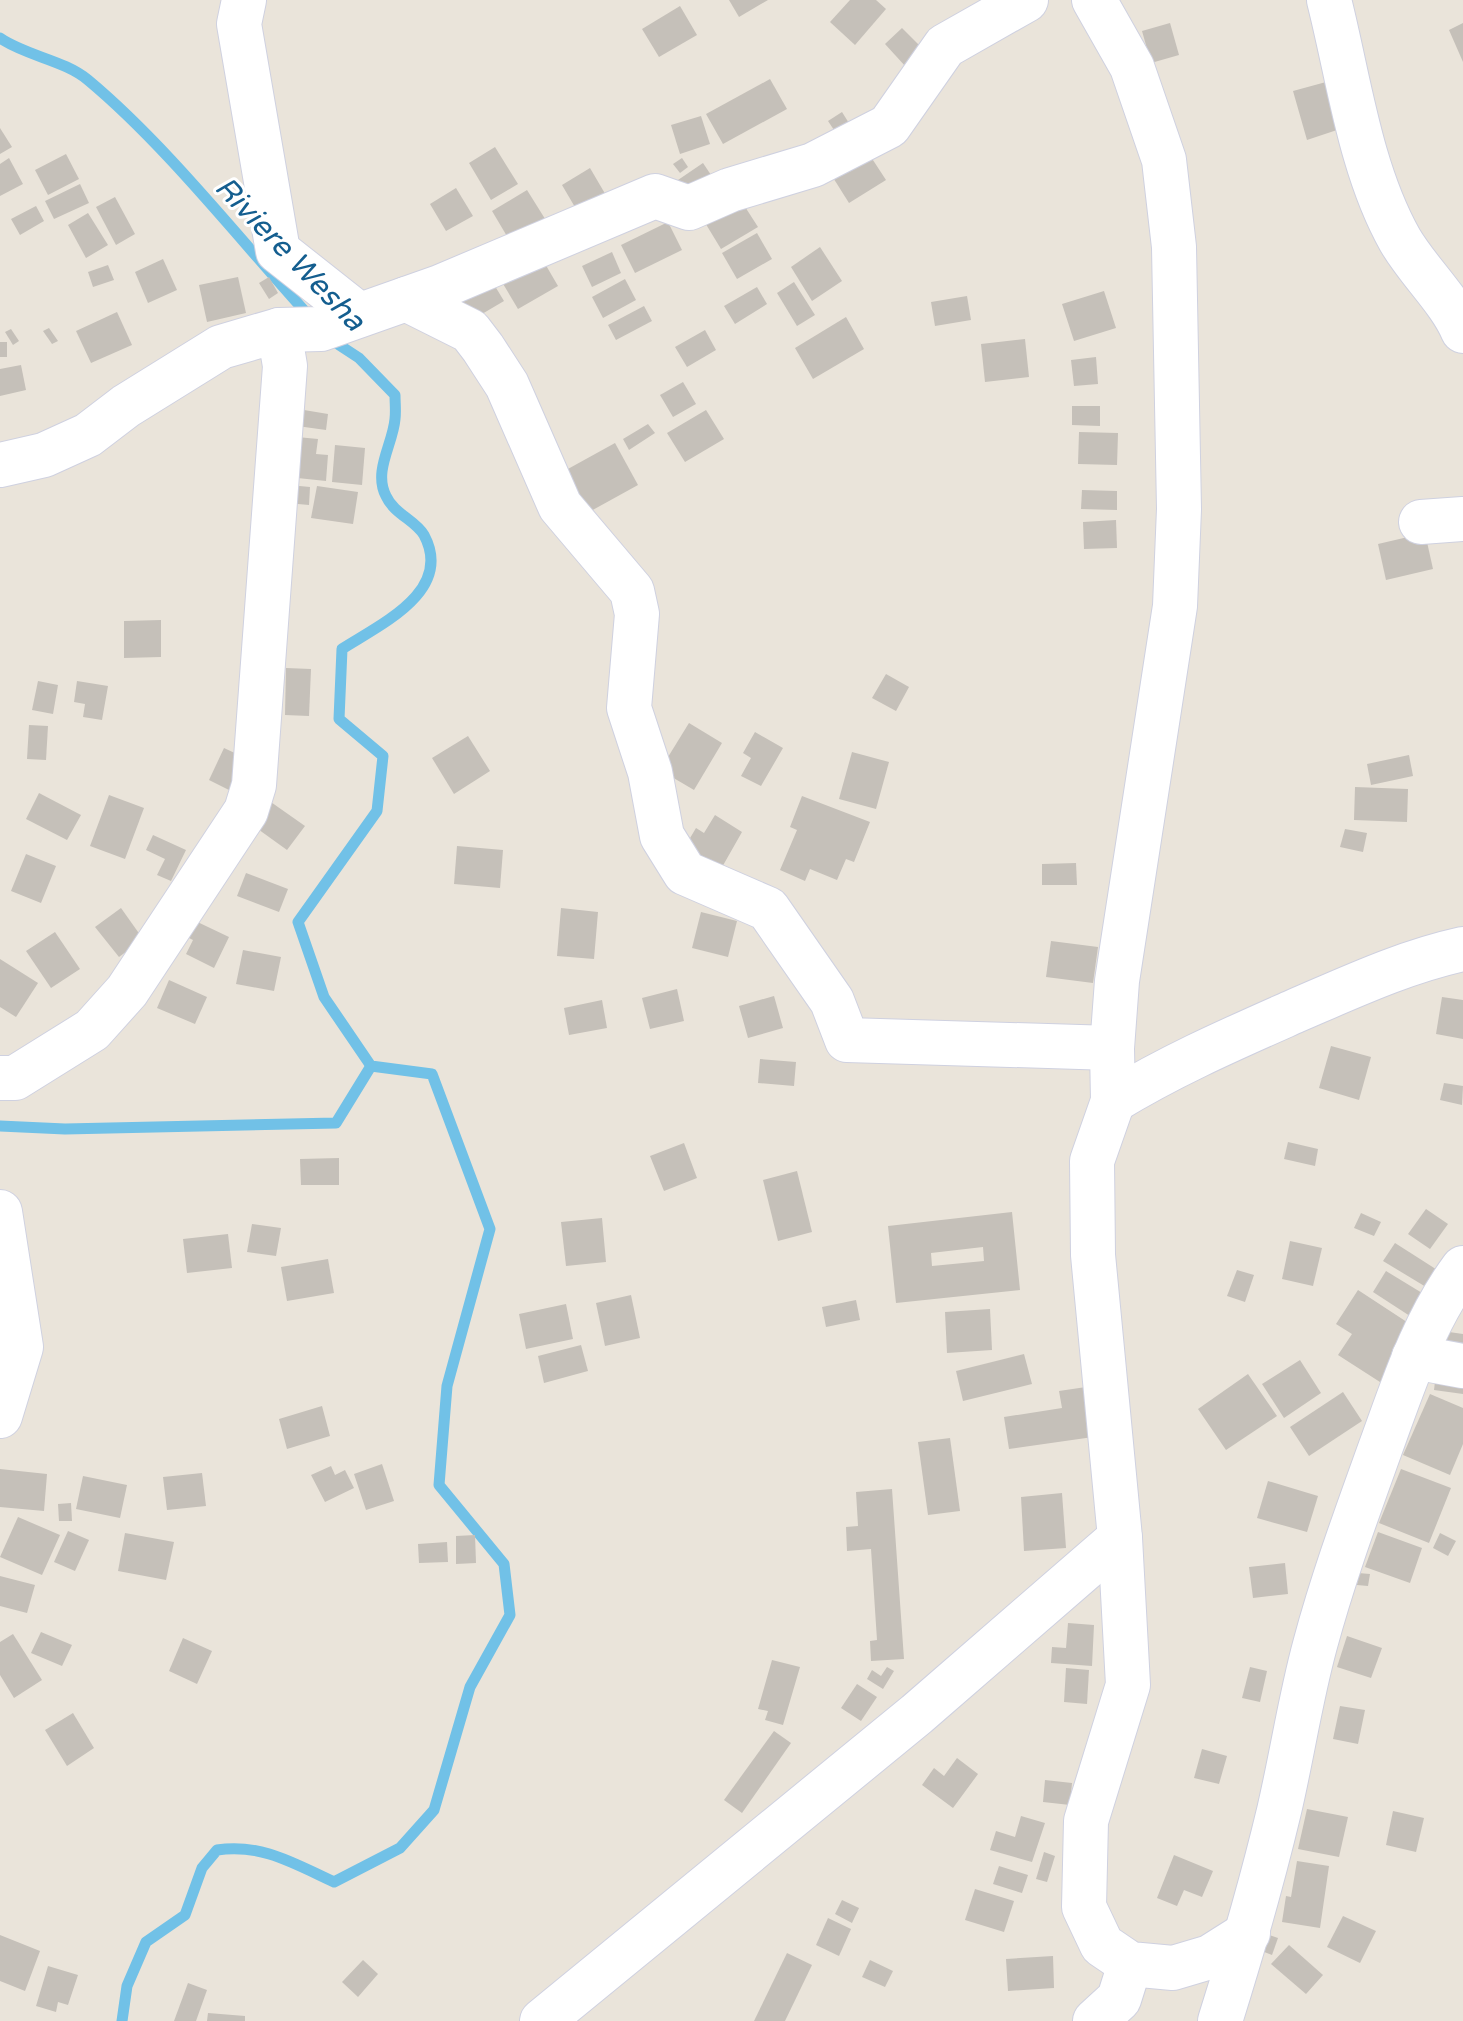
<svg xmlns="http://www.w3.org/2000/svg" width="1463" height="2021" viewBox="0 0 1463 2021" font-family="'Varela Round',sans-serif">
<rect width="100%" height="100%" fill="#eae4da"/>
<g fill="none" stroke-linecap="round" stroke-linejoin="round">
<g stroke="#71c1e7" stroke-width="11">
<path d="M0,38c26,18 64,22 88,42 78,65 153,161 222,237"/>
<polyline points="0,1126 65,1129 336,1123 371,1066"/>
<path d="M122,2021l5,-35 19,-44 39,-27 17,-47 15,-18c44,-7 78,14 117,32l66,-34 34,-38 36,-123 40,-72 -6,-51 -65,-79 8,-99 43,-157 -58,-155 -61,-8 -47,-69 -26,-75 79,-111 6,-55 -44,-37 3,-70c39,-25 112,-58 82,-114 -9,-15 -30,-21 -38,-39 -13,-25 7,-52 9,-77 1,-8 0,-16 0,-24l-36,-37 -29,-19"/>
</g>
</g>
<g fill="#c5c0b9" fill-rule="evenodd">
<polygon points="729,0 768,0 739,17"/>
<polygon points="850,0 876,0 886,9 855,45 830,22"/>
<polygon points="680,6 697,35 659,57 642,29"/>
<polygon points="1170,23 1179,55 1151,63 1142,31"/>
<polygon points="1463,23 1463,62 1449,30"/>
<polygon points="902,28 924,50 906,67 885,44"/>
<polygon points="770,79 787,109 723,144 706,114"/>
<polygon points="1326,82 1340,129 1307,140 1293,91"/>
<polygon points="842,112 852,128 838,136 828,121"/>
<polygon points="701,116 710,144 680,154 671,125"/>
<polygon points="0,128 12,147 0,154"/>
<polygon points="495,147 518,184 491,200 469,163"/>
<polygon points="66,154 79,179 48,195 35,170"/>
<polygon points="869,154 886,180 849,203 832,176"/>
<polygon points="9,158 23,184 0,196 0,164"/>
<polygon points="682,158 688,167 680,173 673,164"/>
<polygon points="703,163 711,175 686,192 678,180"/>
<polygon points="590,168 607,197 579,214 562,185"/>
<polygon points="80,184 89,203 54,219 45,201"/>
<polygon points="456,188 473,216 446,231 430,204"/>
<polygon points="527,190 547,222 511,243 492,211"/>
<polygon points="115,197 135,234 116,245 96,207"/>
<polygon points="740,199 758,227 721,249 704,221"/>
<polygon points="36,206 44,221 20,235 11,219"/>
<polygon points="88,213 108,245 86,258 68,225"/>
<polygon points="668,222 682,250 635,273 621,245"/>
<polygon points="757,233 772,259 737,279 722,253"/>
<polygon points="820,247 842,281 812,301 791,267"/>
<polygon points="612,252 621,273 592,287 582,266"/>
<polygon points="163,259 177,290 148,303 135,272"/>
<polygon points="544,262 558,286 518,309 496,272"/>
<polygon points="108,265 114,280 93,287 88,272"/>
<polygon points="487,273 504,301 465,324 448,296"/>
<polygon points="238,277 246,313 207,322 199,285"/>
<polygon points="269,277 278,293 269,299 259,283"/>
<polygon points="625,279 636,300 603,318 592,297"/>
<polygon points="794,282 815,315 797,326 777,293"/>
<polygon points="757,287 767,304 735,324 724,306"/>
<polygon points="1104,291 1116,328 1074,341 1062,304"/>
<polygon points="967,296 971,320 935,326 931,302"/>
<polygon points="644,306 652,321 616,340 608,325"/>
<polygon points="117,312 132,345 91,363 76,331"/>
<polygon points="846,317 864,349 813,379 795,348"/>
<polygon points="49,328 58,341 52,344 43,331"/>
<polygon points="11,329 19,341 13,345 5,332"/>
<polygon points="705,330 716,350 687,367 675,347"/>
<polygon points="1025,339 1029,377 985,382 981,344"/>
<rect x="0" y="342" width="7" height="15"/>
<polygon points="1096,357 1098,384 1074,386 1071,360"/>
<polygon points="21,365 26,390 0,396 0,369"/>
<polygon points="683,382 696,404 673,417 660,395"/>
<polygon points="1072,406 1100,406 1100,426 1072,425"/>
<polygon points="292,408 328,414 326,430 290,425"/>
<polygon points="706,410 724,439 685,462 667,433"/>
<polygon points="648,424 655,433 629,450 623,439"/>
<polygon points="1079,432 1118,433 1117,465 1078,464"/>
<polygon points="297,437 318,439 316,454 328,455 326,481 288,477"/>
<polygon points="615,443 638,485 580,517 557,475"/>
<polygon points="335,445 365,448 362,485 332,482"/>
<polygon points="289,485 310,487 309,505 287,503"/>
<polygon points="317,486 358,492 353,524 311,518"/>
<polygon points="1082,490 1117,491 1117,510 1081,509"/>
<polygon points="1116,520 1117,548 1084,549 1083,522"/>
<polygon points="1425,533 1433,569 1386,580 1378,544"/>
<polygon points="161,620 161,657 124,658 124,621"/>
<polygon points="286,668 311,669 309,716 285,715"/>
<polygon points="886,674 909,687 896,711 872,698"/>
<polygon points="38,681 58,685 53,714 32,710"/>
<polygon points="77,681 108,686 102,720 83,717 85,704 74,702"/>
<polygon points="689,723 722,743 694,790 660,770"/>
<polygon points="29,725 48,726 46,760 27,759"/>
<polygon points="755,732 783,748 761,786 741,776 751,758 743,753"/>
<polygon points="468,736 490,771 454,794 432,758"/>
<polygon points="224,748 252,761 237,794 209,780"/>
<polygon points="852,752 889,762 876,809 839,799"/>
<polygon points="1409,755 1413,776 1371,785 1367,764"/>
<polygon points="1355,787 1408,789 1407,822 1354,820"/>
<polygon points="39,793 81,815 67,840 26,819"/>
<polygon points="109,795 144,808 125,859 90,846"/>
<polygon points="802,796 870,822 854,862 846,859 837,880 810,869 805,881 780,870 797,830 790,827"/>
<polygon points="268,800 305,826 287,850 251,824"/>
<polygon points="715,815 742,832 717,876 680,855 696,828 704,833"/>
<polygon points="1345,829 1367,833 1363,852 1340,847"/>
<polygon points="153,835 186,850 171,881 157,875 165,859 146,850"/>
<polygon points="457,846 503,850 500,888 454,884"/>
<polygon points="26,854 56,866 41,903 11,891"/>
<polygon points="1076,863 1077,885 1042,885 1042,864"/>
<polygon points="246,873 288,889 279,912 237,896"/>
<polygon points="121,908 143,939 119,957 95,927"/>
<polygon points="561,908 598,912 594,959 557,956"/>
<polygon points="701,912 737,921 728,957 692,948"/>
<polygon points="187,917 229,937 214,968 186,954 193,940 179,933"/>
<polygon points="55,932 80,969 51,988 26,951"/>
<polygon points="1051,941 1098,947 1093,983 1046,977"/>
<polygon points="243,950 281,957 274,991 236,984"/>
<polygon points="0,959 38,983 16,1017 0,1007"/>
<polygon points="169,980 207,997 195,1024 157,1008"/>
<polygon points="677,989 684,1021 650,1029 642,998"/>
<polygon points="774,996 783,1028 748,1038 739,1006"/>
<polygon points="1442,997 1463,1000 1463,1039 1436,1034"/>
<polygon points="602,1000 607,1028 569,1035 564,1008"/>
<polygon points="1331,1046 1371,1057 1359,1100 1319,1088"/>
<polygon points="760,1059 796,1062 794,1086 758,1083"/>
<polygon points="1444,1083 1463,1086 1462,1105 1440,1100"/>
<polygon points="1288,1142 1318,1149 1315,1166 1284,1159"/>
<polygon points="684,1143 697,1178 664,1191 650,1156"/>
<polygon points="339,1158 339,1185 301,1185 300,1159"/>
<polygon points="797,1171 812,1232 778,1241 763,1180"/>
<polygon points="1426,1209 1448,1224 1430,1249 1408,1234"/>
<path d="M1012,1212l8,78 -124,13 -8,-77zM983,1247l1,14 -52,5 -1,-13z"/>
<polygon points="1361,1213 1381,1222 1374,1236 1354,1228"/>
<polygon points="602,1218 606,1262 566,1266 561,1222"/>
<polygon points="252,1224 281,1228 276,1256 247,1252"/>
<polygon points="228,1234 232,1268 187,1273 183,1239"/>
<polygon points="1290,1241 1322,1248 1313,1286 1282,1279"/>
<polygon points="1395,1243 1442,1273 1431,1290 1383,1261"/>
<polygon points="328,1259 334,1293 287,1301 281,1267"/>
<polygon points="1237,1270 1254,1275 1245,1302 1227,1296"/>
<polygon points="1386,1271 1427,1296 1413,1318 1373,1292"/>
<polygon points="1358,1290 1416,1328 1380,1382 1338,1355 1352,1334 1336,1324"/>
<polygon points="631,1295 640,1338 605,1346 596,1303"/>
<polygon points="856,1300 860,1320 826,1327 822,1307"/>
<polygon points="566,1304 573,1339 526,1349 519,1314"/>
<polygon points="990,1309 992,1350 947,1353 945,1312"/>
<polygon points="1442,1331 1463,1334 1463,1358 1438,1353"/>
<polygon points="581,1345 588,1371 544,1383 538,1356"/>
<polygon points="1024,1354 1032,1384 963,1401 956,1371"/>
<polygon points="1300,1360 1321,1393 1284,1418 1262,1384"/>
<polygon points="1436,1373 1463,1376 1463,1394 1434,1390"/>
<polygon points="1248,1374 1277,1416 1226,1450 1198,1409"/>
<polygon points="1086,1387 1093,1437 1009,1449 1004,1417 1062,1408 1059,1391"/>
<polygon points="1343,1392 1362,1421 1309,1456 1290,1427"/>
<polygon points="1430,1394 1463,1408 1463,1444 1450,1475 1403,1455"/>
<polygon points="322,1406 330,1436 287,1449 279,1419"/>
<polygon points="950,1438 960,1511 928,1515 918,1442"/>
<polygon points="382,1464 394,1501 366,1510 354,1474"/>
<polygon points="331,1466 335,1475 345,1470 354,1488 325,1502 311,1475"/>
<polygon points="0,1469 47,1474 44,1511 0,1507"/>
<polygon points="1401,1469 1451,1488 1429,1543 1379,1523"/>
<polygon points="202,1473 206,1506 167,1510 163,1477"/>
<polygon points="83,1476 127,1485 120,1518 76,1509"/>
<polygon points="1268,1481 1318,1496 1307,1532 1257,1518"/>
<polygon points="892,1489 904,1659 871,1661 870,1641 877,1640 871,1549 847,1551 846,1527 858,1526 856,1492"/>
<polygon points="1062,1493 1066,1548 1024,1551 1021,1497"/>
<polygon points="71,1503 72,1521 59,1521 58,1504"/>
<polygon points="18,1517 60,1535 42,1575 0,1557"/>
<polygon points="68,1531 89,1540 75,1571 54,1562"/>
<polygon points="1378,1532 1422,1548 1410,1583 1365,1567"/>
<polygon points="125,1533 174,1542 166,1580 118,1571"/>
<polygon points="1440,1533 1456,1541 1448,1556 1433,1548"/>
<polygon points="475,1535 476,1563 456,1564 456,1536"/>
<polygon points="447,1542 448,1562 419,1563 418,1544"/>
<polygon points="1285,1563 1288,1594 1253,1598 1249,1567"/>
<polygon points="1358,1573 1370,1574 1368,1586 1357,1585"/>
<polygon points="0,1576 35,1585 27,1613 0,1606"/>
<polygon points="1068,1623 1094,1625 1092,1666 1051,1663 1052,1647 1066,1648"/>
<polygon points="41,1632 72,1645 62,1666 31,1653"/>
<polygon points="13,1634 42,1680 14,1698 0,1675 0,1642"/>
<polygon points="1347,1636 1382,1648 1371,1678 1337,1667"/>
<polygon points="183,1638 212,1651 197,1684 169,1671"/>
<polygon points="772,1660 800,1667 783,1725 765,1720 768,1711 758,1709"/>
<polygon points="887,1667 894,1671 883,1689 867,1679 872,1670 881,1676"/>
<polygon points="1250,1667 1267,1671 1260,1702 1242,1698"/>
<polygon points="1066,1668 1089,1670 1087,1704 1064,1702"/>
<polygon points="857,1684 877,1697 861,1721 841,1708"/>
<polygon points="1340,1706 1365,1710 1358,1744 1333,1739"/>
<polygon points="73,1713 94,1748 67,1766 45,1730"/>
<polygon points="774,1731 791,1743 742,1813 724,1800"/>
<polygon points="1202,1749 1227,1756 1219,1784 1194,1778"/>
<polygon points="957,1758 978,1774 953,1808 922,1785 934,1768 944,1776"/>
<polygon points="1045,1780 1072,1783 1070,1805 1043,1802"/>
<polygon points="1307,1809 1348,1817 1339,1857 1298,1849"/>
<polygon points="1393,1811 1424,1818 1416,1852 1386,1845"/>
<polygon points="1021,1816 1045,1823 1032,1862 990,1850 996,1831 1015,1837"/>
<polygon points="1044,1852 1055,1856 1047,1882 1036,1879"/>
<polygon points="1174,1855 1213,1871 1202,1897 1184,1890 1177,1906 1157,1898"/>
<polygon points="1297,1861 1329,1866 1320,1928 1282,1922 1286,1896 1291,1897"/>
<polygon points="999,1866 1028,1875 1022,1893 993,1884"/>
<polygon points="975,1889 1014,1901 1004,1932 965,1920"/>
<polygon points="842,1900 859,1908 852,1923 835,1914"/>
<polygon points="1343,1916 1376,1931 1360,1963 1327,1947"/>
<polygon points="828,1918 851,1929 839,1956 816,1945"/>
<polygon points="1260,1932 1278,1938 1272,1955 1254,1948"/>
<polygon points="0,1935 40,1951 25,1991 0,1981"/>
<polygon points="1289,1945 1323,1975 1306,1994 1271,1964"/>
<polygon points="787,1953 812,1965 785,2021 754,2021"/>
<polygon points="1053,1956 1054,1988 1008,1991 1006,1959"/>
<polygon points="363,1960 378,1974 358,1997 342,1982"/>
<polygon points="870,1960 893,1971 885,1987 862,1977"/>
<polygon points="48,1966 78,1975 68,2005 58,2002 56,2012 36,2006"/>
<polygon points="188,1983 207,1990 196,2021 174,2021"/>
<polygon points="208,2013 245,2016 245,2021 207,2021"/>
</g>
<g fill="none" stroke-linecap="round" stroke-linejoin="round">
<g stroke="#cfd1e0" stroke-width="46">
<g id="minor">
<polyline points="244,0 239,24 278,251 359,315"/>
<polyline points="1094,0 1132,67 1164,160 1174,247 1179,509 1175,606 1117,981 1112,1048 1113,1101 1092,1161 1093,1255 1120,1538 1128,1685 1086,1821 1084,1907 1102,1945 1130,1964 1173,1968 1210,1957 1248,1933"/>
<path d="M1329,0c20,79 31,169 71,240 18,31 50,60 63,91"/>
<polyline points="406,299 470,331 483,348 507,385 560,506 632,591 637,614 629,708 650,772 662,836 685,873 768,909 832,1001 847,1040 1112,1048"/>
<polyline points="279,330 321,329 440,287 655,196 689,208 730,190 813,165 889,126 945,46 1026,0"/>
<polyline points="0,465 44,455 88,435 126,406 221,347 279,330 285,366 254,785 246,811 127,991 92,1030 15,1078 0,1078"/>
<polyline points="1421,522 1463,519"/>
<path d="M1113,1101c59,-36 119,-62 182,-90 56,-24 109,-49 168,-62"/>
<polyline points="0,1212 21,1347 0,1416"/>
<polyline points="1414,1357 1463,1366"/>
<polyline points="542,2021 917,1714 1120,1538"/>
<polyline points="1095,2021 1119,1999 1130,1964"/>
<path d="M1220,2021c22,-70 42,-139 59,-210 13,-55 21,-111 36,-166 18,-67 42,-132 65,-196 23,-63 43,-127 83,-181"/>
</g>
</g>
<use href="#minor" stroke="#fff" stroke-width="44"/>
</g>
<g text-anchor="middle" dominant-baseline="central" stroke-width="6" stroke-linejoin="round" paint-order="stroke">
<g font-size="30" font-style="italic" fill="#145e8f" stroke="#fff">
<text transform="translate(290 254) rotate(46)">Riviere Wesha</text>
</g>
</g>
</svg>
